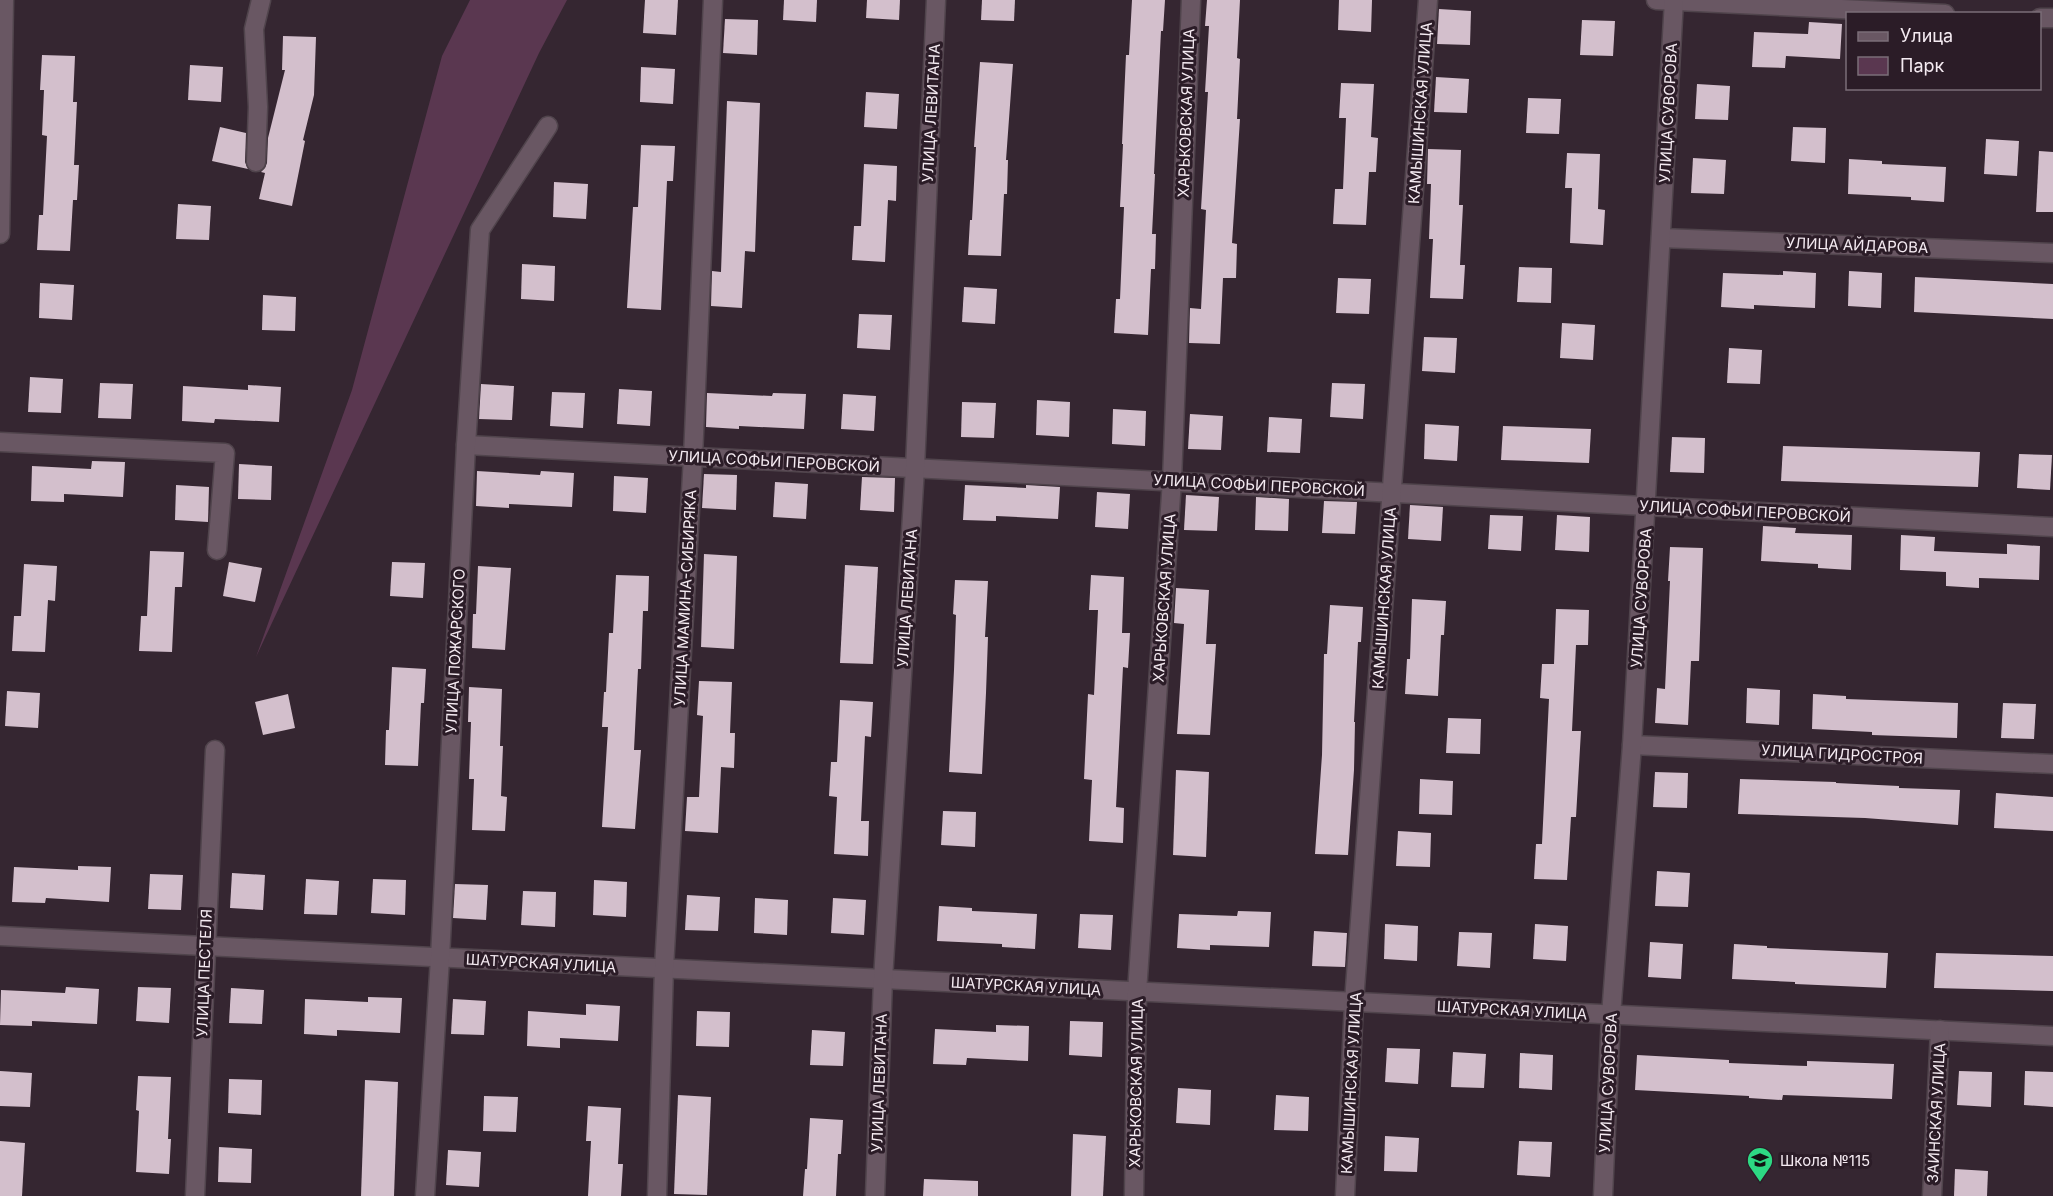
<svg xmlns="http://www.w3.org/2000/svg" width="2053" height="1196" viewBox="0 0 2053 1196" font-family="Inter,sans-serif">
<rect width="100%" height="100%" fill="#352631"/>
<polygon fill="#5a3750" points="470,0 567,0 539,53 256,657 352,390 442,56"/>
<g fill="#d3bfcc">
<polygon points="645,0 678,0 676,35 643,33"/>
<polygon points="784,0 817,0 816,22 783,20"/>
<polygon points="867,0 900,0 899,20 866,18"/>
<polygon points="982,0 1015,0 1014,21 981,20"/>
<polygon points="1132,0 1165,0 1163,31 1161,31 1154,174 1155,174 1152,234 1156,234 1155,269 1151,269 1148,335 1114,333 1116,299 1120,299 1124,207 1120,207 1123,144 1122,144 1126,55 1129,55"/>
<polygon points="1207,0 1240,0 1237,58 1240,59 1237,119 1240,119 1232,243 1237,244 1236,278 1223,278 1220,344 1189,343 1190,308 1201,309 1206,210 1201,209 1208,92 1205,92 1209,26 1205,26"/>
<polygon points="1339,0 1372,0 1371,32 1338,30"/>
<polygon points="1439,9 1471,11 1470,45 1437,44"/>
<polygon points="725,19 758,20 757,55 723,53"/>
<polygon points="1582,20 1615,21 1613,56 1580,55"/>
<polygon points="1809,22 1842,24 1840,59 1786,56 1785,68 1752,67 1754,32 1808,34"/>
<polygon points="283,36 316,37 314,95 303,140 305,141 292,206 259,199 265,173 261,172 265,168 267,163 268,138 285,70 282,70"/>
<polygon points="42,55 75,56 73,102 77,102 74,165 79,165 77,200 73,200 70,251 37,250 39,215 43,215 47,136 42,135 44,90 40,90"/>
<polygon points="980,62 1013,64 1006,160 1008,160 1007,194 1004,194 1001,256 968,255 970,220 972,220 976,147 974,147"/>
<polygon points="190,65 223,67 221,102 188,100"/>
<polygon points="641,67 675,69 673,104 640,102"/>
<polygon points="1436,77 1469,79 1467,113 1434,112"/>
<polygon points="1341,83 1374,84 1371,137 1378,138 1376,172 1369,172 1366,225 1333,224 1335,189 1343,189 1346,118 1339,118"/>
<polygon points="1697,84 1730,86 1728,120 1695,119"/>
<polygon points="866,92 899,94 897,129 864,127"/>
<polygon points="1528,98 1561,99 1559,134 1526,133"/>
<polygon points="727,101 760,103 755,252 745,251 742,308 711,306 712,271 721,272"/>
<polygon points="220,127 246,133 245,162 248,169 212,161"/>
<polygon points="1793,127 1826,128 1825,163 1791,161"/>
<polygon points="1986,139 2019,141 2017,176 1984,174"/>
<polygon points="641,145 675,146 673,181 667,181 661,310 627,308 633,207 638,207"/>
<polygon points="1428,149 1461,150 1459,205 1463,205 1460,265 1465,265 1463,299 1430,298 1433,239 1429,239 1431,184 1427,184"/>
<polygon points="2039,151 2053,152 2053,212 2036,212"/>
<polygon points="1567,153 1600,154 1598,209 1605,210 1603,245 1570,243 1572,188 1565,188"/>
<polygon points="1693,158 1726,160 1724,194 1691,193"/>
<polygon points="1849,159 1882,161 1882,164 1946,167 1944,202 1911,200 1911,197 1848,194"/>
<polygon points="864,164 897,166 896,201 888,200 885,262 852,260 854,226 861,226"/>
<polygon points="554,182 588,184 586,219 553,217"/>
<polygon points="178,204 211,206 209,240 176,239"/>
<polygon points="522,264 555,266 554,301 521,299"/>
<polygon points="1519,267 1552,268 1551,303 1517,302"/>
<polygon points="1783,271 1816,273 1815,308 1754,305 1754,309 1721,307 1723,273 1783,275"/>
<polygon points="1849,271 1882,273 1881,308 1848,306"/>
<polygon points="1915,277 2053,284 2053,319 1914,312"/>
<polygon points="1338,278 1371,279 1369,314 1336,313"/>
<polygon points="40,283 74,285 72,320 39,318"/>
<polygon points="964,287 997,289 995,324 962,322"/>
<polygon points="263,295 296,297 295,331 262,330"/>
<polygon points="859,314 892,315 890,350 857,348"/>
<polygon points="1562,323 1595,325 1593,360 1560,358"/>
<polygon points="1424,337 1457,338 1455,373 1422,371"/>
<polygon points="1729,348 1762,350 1760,384 1727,383"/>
<polygon points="30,377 63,379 61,413 28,412"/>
<polygon points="100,383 133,384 131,419 98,418"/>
<polygon points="1332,383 1365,384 1363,419 1330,417"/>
<polygon points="481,384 514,386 512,420 479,419"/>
<polygon points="248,385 281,387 279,422 215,419 214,423 182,421 183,386 248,390"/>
<polygon points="619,389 652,391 650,426 617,424"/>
<polygon points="552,392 585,393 583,428 550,426"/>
<polygon points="707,393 772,396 773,393 806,394 804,429 739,426 739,429 706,427"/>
<polygon points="843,394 876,396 874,431 841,429"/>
<polygon points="1037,400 1070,402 1069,437 1036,435"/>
<polygon points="962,402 996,403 994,438 961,437"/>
<polygon points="1113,409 1146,411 1145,446 1112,444"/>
<polygon points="1190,414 1223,416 1221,450 1188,449"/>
<polygon points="1269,417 1302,419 1300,453 1267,452"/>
<polygon points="1425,424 1459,426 1457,461 1424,459"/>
<polygon points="1503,426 1591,429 1589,463 1501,460"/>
<polygon points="1672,437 1705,438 1704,473 1670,472"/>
<polygon points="1783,446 1980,452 1978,487 1781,481"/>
<polygon points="2019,454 2052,455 2050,490 2017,488"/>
<polygon points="92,461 125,462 123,497 64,494 64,502 31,501 32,466 91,469"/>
<polygon points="239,464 272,466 271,500 238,499"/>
<polygon points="477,471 540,475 541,471 574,473 572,507 509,504 509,508 476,506"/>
<polygon points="704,474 737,475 736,510 702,508"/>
<polygon points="614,476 648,478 646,513 613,511"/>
<polygon points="862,477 895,478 894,512 860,510"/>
<polygon points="775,482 808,484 806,519 773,517"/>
<polygon points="176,485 209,487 208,522 175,520"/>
<polygon points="965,485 1026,488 1026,485 1060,487 1058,519 996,516 996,521 963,520"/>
<polygon points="1097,492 1130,494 1128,529 1095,527"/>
<polygon points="1186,495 1219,497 1217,531 1184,530"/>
<polygon points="1256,497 1289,499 1288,531 1255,530"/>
<polygon points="1324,501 1357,502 1355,534 1322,533"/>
<polygon points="1410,505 1443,507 1441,541 1408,539"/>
<polygon points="1490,515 1523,516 1521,551 1488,549"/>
<polygon points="1557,515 1590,517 1589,552 1555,550"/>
<polygon points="1763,526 1796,528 1795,533 1852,535 1851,570 1818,568 1818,564 1761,561"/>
<polygon points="1901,535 1935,537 1934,551 2007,554 2007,544 2040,546 2039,580 1979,578 1979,588 1946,586 1946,572 1900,570"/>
<polygon points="1670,547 1703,548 1699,661 1691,661 1688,725 1655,723 1657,688 1665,689 1670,581 1668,581"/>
<polygon points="150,551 184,552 182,587 175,587 172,652 139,651 141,616 147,616"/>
<polygon points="704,554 737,556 734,649 701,647"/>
<polygon points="229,562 262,568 255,602 223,596"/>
<polygon points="392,562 425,563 423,598 390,596"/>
<polygon points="24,564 57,566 55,601 48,600 45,652 12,651 14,616 21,616"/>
<polygon points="845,565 878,567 873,664 840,663"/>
<polygon points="478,566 511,568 505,650 472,648 473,614 476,614"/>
<polygon points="616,575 649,576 648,611 643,611 641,669 638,669 634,750 641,750 635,829 602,827 608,727 602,727 604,692 606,692 609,633 613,633"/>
<polygon points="1091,575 1124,577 1122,633 1130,633 1128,668 1123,667 1116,807 1124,808 1123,843 1089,841 1092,780 1084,779 1088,694 1094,695 1098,610 1089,610"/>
<polygon points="955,580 988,581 985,637 988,637 986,693 982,774 949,772 954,670 956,615 953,614"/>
<polygon points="1176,588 1209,590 1206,644 1216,644 1210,735 1177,734 1184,624 1174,623"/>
<polygon points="1412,599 1446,601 1444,635 1441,635 1438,696 1405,694 1407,659 1410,659"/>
<polygon points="1330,605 1363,607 1361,642 1358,642 1354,722 1355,722 1354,770 1348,855 1315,854 1322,755 1324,654 1327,654"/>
<polygon points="1556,609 1589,610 1588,645 1576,645 1572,731 1581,731 1576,817 1571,817 1567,880 1534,879 1536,844 1542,844 1549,699 1540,698 1542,664 1554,664"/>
<polygon points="392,667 426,669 424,703 421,703 418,766 385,765 386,730 389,730"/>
<polygon points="699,681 732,682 730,733 735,733 734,768 721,767 718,833 685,831 687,797 699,797 703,716 697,715"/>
<polygon points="469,687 502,689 500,746 503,746 501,796 507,797 505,831 472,830 474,779 469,779 471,722 468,722"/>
<polygon points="1747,688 1780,690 1779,725 1746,723"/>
<polygon points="7,691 40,693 38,728 5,726"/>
<polygon points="288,694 295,728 263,735 255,702"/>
<polygon points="1813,694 1846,696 1846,699 1958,703 1957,738 1872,735 1872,732 1812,729"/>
<polygon points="840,700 873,702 871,737 865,736 861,821 869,821 868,856 834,854 837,797 829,796 831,762 837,762"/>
<polygon points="2003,703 2036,704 2034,739 2001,738"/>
<polygon points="1448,718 1481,719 1480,754 1446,753"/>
<polygon points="1176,770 1209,772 1206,857 1173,855"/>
<polygon points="1655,772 1688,773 1687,808 1653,807"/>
<polygon points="1420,779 1453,781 1452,815 1419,814"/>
<polygon points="1740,779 1836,782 1836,783 1899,786 1899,788 1960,790 1958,825 1865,818 1738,814"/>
<polygon points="1996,793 2053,797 2053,831 1994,828"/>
<polygon points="943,811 976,812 975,847 941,845"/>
<polygon points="1398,831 1431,833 1430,867 1396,866"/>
<polygon points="78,866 111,867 109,902 46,898 45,903 12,902 14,867 78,870"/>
<polygon points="1657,871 1690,873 1688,907 1655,906"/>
<polygon points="232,873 265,875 263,910 230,908"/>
<polygon points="150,874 183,875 181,910 148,909"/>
<polygon points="306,879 339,881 337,915 304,914"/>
<polygon points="373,879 406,880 405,915 371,913"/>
<polygon points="594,880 627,882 626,917 593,915"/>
<polygon points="455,884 488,885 486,920 453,918"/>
<polygon points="523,891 556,892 555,927 521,925"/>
<polygon points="687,895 720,897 718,931 685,930"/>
<polygon points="755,898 788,900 787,935 754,933"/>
<polygon points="833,898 866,900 864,935 831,933"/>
<polygon points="939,906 972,908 972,911 1037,914 1035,949 1002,947 1002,944 937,941"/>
<polygon points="1238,911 1271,912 1269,947 1210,945 1210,950 1177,948 1179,914 1237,916"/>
<polygon points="1080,914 1113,915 1111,950 1078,948"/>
<polygon points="1385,924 1418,926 1417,961 1384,959"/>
<polygon points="1535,924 1568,926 1566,961 1533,959"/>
<polygon points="1314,931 1347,933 1345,967 1312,966"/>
<polygon points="1459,932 1492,933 1490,968 1457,966"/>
<polygon points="1650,942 1683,944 1681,979 1648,977"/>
<polygon points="1734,944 1767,946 1767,948 1888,953 1886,988 1795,984 1795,982 1732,979"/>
<polygon points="1936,953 2053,956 2053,991 1934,988"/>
<polygon points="66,987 99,989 97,1024 32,1021 32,1026 0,1025 1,990 65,993"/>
<polygon points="138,987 171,988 169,1023 136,1021"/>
<polygon points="231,988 264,990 262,1024 229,1023"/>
<polygon points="368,997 402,998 400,1033 337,1030 337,1036 304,1034 305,999 368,1002"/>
<polygon points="453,999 486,1001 484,1035 451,1034"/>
<polygon points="586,1004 620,1006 618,1041 560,1038 560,1048 527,1046 528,1011 586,1015"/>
<polygon points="697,1011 730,1012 729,1047 696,1046"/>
<polygon points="1070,1021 1103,1022 1102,1057 1069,1055"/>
<polygon points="996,1025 1029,1026 1028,1061 967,1058 966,1065 933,1064 935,1029 996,1032"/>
<polygon points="812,1030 845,1032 843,1066 810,1065"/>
<polygon points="1387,1048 1420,1049 1418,1084 1385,1082"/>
<polygon points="1453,1052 1486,1054 1484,1088 1451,1087"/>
<polygon points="1520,1053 1553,1055 1552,1090 1519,1088"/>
<polygon points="1637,1055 1729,1060 1729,1063 1807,1066 1807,1061 1894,1064 1892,1099 1783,1095 1782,1100 1749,1098 1749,1096 1635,1090"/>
<polygon points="0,1071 32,1073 30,1107 0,1106"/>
<polygon points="1959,1071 1992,1072 1991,1107 1957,1105"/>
<polygon points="2025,1071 2053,1072 2053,1107 2024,1105"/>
<polygon points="138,1076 171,1077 168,1139 171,1139 169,1174 136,1172 139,1111 136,1110"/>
<polygon points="229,1079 262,1080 261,1115 228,1113"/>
<polygon points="365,1080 398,1082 394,1196 361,1196"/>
<polygon points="1178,1088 1211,1090 1210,1125 1176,1123"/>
<polygon points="678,1095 711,1097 707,1195 674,1194"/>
<polygon points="1276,1095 1309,1097 1308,1131 1274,1130"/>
<polygon points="484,1096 518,1097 516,1132 483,1131"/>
<polygon points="588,1106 621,1108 618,1164 623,1164 621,1196 588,1196 591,1141 586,1141"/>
<polygon points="810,1118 843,1120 841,1154 838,1154 836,1196 803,1196 805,1169 807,1169"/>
<polygon points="1073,1134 1106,1136 1103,1196 1071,1196"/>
<polygon points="1385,1136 1419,1138 1417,1172 1384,1171"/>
<polygon points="0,1141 25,1143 22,1196 0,1196"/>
<polygon points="1519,1141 1552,1142 1550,1177 1517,1175"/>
<polygon points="219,1147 252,1149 251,1183 218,1182"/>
<polygon points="448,1150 481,1152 479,1187 446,1185"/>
<polygon points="1955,1169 1988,1171 1987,1196 1954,1196"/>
<polygon points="924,1179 978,1181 978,1196 923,1196"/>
</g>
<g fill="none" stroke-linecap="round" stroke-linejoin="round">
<g stroke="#50444c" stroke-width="21">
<g id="street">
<polyline points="1656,0 1945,14"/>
<polyline points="2040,18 2053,18"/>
<polyline points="256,162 258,107 254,29 261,0"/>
<polyline points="0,234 4,0"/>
<polyline points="1661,238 2053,253"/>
<polyline points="0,442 225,453 217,550"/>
<polyline points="466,445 2053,527"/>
<polyline points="1632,745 2053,764"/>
<polyline points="0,936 2053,1036"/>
<polyline points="195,1196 215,750"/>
<polyline points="425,1196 440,958 466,445 480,230 548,126"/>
<polyline points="657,1196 664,968 693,457 713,0"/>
<polyline points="875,1196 883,979 915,468 936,0"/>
<polyline points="1134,1196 1137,992 1172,480 1191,0"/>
<polyline points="1345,1196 1354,1002 1428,0"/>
<polyline points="1603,1196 1611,1015 1632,745 1674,0"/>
<polyline points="1932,1196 1940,1030"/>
</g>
</g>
<use href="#street" stroke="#695763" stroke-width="18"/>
</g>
<defs>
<g id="school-pin" transform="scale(1.35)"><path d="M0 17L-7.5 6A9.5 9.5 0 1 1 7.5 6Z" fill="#2dd883" stroke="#2b1c27"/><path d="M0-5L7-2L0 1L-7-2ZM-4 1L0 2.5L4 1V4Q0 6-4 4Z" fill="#111"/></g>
</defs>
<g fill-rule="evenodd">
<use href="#school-pin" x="1760" y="1160"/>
</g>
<g text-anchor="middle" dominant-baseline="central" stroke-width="6" stroke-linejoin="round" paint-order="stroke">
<g font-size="15" fill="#f4eaf1" stroke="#2b1c27">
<text transform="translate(931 113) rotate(-87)">УЛИЦА ЛЕВИТАНА</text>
<text transform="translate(1186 113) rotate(-88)">ХАРЬКОВСКАЯ УЛИЦА</text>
<text transform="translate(1420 113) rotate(-86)">КАМЫШИНСКАЯ УЛИЦА</text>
<text transform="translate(1668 113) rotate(-87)">УЛИЦА СУВОРОВА</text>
<text transform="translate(1857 245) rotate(2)">УЛИЦА АЙДАРОВА</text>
<text transform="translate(774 461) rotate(3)">УЛИЦА СОФЬИ ПЕРОВСКОЙ</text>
<text transform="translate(1259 485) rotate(3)">УЛИЦА СОФЬИ ПЕРОВСКОЙ</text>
<text transform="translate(1745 511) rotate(3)">УЛИЦА СОФЬИ ПЕРОВСКОЙ</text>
<text transform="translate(685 598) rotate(-87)">УЛИЦА МАМИНА-СИБИРЯКА</text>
<text transform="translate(907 598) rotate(-86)">УЛИЦА ЛЕВИТАНА</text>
<text transform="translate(1164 598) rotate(-86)">ХАРЬКОВСКАЯ УЛИЦА</text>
<text transform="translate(1384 598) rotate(-86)">КАМЫШИНСКАЯ УЛИЦА</text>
<text transform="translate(1641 598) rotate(-86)">УЛИЦА СУВОРОВА</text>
<text transform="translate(455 651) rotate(-87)">УЛИЦА ПОЖАРСКОГО</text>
<text transform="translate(1842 754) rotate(3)">УЛИЦА ГИДРОСТРОЯ</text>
<text transform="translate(541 963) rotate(3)">ШАТУРСКАЯ УЛИЦА</text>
<text transform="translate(204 973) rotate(-88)">УЛИЦА ПЕСТЕЛЯ</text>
<text transform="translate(1026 986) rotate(3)">ШАТУРСКАЯ УЛИЦА</text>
<text transform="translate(1512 1010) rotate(3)">ШАТУРСКАЯ УЛИЦА</text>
<text transform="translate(879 1083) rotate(-88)">УЛИЦА ЛЕВИТАНА</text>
<text transform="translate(1136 1083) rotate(-89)">ХАРЬКОВСКАЯ УЛИЦА</text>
<text transform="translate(1351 1083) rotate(-87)">КАМЫШИНСКАЯ УЛИЦА</text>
<text transform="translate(1608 1083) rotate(-87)">УЛИЦА СУВОРОВА</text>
<text transform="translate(1936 1113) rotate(-87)">ЗАИНСКАЯ УЛИЦА</text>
</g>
<g font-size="15" fill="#f4eaf1" stroke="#2b1c27" text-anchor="start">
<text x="1780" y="1160">Школа №115</text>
</g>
</g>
<rect x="1846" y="12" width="195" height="78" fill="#2b1c27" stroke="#7b6e78" stroke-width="1.5"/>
<rect x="1858" y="32" width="30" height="9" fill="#695763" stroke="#7b6e78" stroke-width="1.5"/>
<text x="1900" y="42" font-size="18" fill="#f4eaf1">Улица</text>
<rect x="1858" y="57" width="30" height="18" fill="#5a3750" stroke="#7b6e78" stroke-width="1.5"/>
<text x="1900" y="72" font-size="18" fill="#f4eaf1">Парк</text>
</svg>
